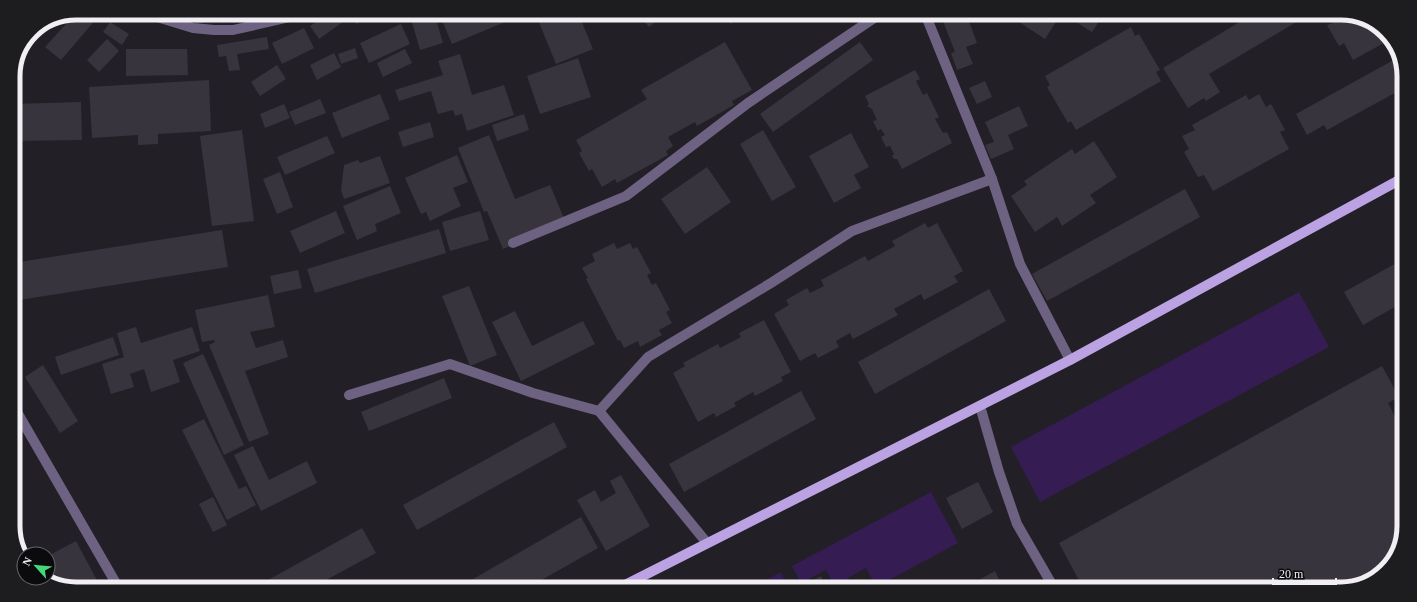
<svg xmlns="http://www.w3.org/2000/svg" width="1417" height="602" viewBox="0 0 1417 602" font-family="Georgia,serif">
<rect width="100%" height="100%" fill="#221f27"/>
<g fill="#351d53">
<polygon points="1299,292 1329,347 1040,502 1011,447"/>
<polygon points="931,492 958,543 876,587 866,568 848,578 852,587 835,587 826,570 801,583 792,566"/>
<polygon points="781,572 788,587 753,587"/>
</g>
<g fill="#37343d">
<polygon points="76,13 91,13 97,18 61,60 45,47"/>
<polygon points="190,13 207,13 207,22 196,24 195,20 192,21"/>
<polygon points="219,14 246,14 247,19 231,23 230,20 222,23"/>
<polygon points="327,14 344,14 347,19 319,39 310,26"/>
<polygon points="351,14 372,14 372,16 356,24"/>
<polygon points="450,14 522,15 452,44 441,18"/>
<polygon points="536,15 579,15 593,49 556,64"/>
<polygon points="595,15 611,15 602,23"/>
<polygon points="639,15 664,15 649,27"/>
<polygon points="723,15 739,15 731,24"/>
<polygon points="435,16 443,43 420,50 412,22"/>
<polygon points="941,16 967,16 977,43 966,47 973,64 957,70 951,53 955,52"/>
<polygon points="1010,16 1056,17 1059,17 1045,39"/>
<polygon points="1068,17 1102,17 1092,32"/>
<polygon points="1248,17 1303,18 1209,74 1220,92 1206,101 1204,98 1188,108 1163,68"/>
<polygon points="1330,18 1365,18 1391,39 1353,60 1344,43 1339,46 1327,25 1333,23"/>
<polygon points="110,22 129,34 122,45 103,32"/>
<polygon points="401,24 410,44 369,63 360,43"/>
<polygon points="1131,27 1135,36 1139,34 1160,70 1156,72 1161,81 1076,130 1071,121 1068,123 1047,87 1050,85 1045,76"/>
<polygon points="304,28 314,48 282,64 272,43"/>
<polygon points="32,31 33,31 37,34 25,46"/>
<polygon points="267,37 269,49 237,54 240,70 229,71 226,56 219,57 217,45"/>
<polygon points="107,39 119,51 99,72 87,60"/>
<polygon points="725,42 752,90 732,101 734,105 697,126 695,122 668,137 673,146 666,151 668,155 617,183 615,179 602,187 592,169 589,171 579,153 582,151 576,140 647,99 641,90"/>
<polygon points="860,42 873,60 773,132 760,114"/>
<polygon points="355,48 358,58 341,64 338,54"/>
<polygon points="126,49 187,49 188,75 126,76"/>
<polygon points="405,49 412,63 383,77 377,63"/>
<polygon points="334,53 341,67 317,80 310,65"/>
<polygon points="460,54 472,95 504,85 514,115 467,131 462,114 455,116 453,110 438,114 431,91 399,101 395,90 443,75 438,61"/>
<polygon points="1399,57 1404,72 1404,88 1327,130 1324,125 1307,135 1296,114"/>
<polygon points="578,58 591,97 540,114 527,76"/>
<polygon points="277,65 286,79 260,96 251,82"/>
<polygon points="915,70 920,79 916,81 923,95 927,93 939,117 935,119 943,133 947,132 952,143 902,169 897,159 894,159 892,156 894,154 890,146 886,147 881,137 885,135 881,129 878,131 873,121 877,120 872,109 867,106 869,104 865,96"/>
<polygon points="209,80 211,131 158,134 158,144 138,145 138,135 92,138 89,87"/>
<polygon points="985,81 992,97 977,104 969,88"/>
<polygon points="380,94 390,119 342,138 332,113"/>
<polygon points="1259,94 1266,107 1271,104 1285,130 1280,132 1289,149 1213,191 1204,175 1198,177 1184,152 1189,149 1182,136 1195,130 1192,125 1246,95 1249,100"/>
<polygon points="320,99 326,113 295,125 289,112"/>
<polygon points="81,102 82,140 13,141 13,104"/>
<polygon points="284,104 290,118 265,128 260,114"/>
<polygon points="1019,106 1028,126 1008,135 1014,149 991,159 985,145 994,142 985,122"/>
<polygon points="524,114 529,130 497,141 492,125"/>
<polygon points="430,122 434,137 403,147 398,132"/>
<polygon points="242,130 254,221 212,226 200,136"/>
<polygon points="763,130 796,187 772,201 740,144"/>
<polygon points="851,133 869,167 854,175 861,188 834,203 809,156"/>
<polygon points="489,135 515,199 550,185 566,223 503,249 487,211 484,212 458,148"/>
<polygon points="327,136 335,153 285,175 277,157"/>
<polygon points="1094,141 1117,177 1090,195 1096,203 1062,226 1057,217 1035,232 1011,196 1027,185 1024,181 1072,149 1075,154"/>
<polygon points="457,155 468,182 453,188 461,206 430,221 426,212 421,214 405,178"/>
<polygon points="380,156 390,183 344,199 341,190 344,165 358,160 360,163"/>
<polygon points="707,167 731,202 685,234 661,199"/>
<polygon points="280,172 293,207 277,214 263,179"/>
<polygon points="390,186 401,213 375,224 377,231 357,240 343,206"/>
<polygon points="1185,189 1200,217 1047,301 1032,274"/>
<polygon points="336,211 345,233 300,253 290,231"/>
<polygon points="480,211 489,240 450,251 442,222"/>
<polygon points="925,223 928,228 937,223 963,271 954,276 958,282 924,300 921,294 894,309 898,315 853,339 850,333 836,341 839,347 818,358 815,353 800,361 774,314 789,305 786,300 807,288 810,293 824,286 821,280 865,256 868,261 895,246 892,241"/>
<polygon points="439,229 446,253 315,293 307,269"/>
<polygon points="222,230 228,267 13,301 13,263"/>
<polygon points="614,243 617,249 630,243 633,249 637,247 651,273 647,275 652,285 656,283 670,310 666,312 672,323 659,330 662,335 640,347 638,341 624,348 620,340 618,341 586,279 588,278 582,268 595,261 592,254"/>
<polygon points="1402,260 1402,303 1363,325 1344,292"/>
<polygon points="298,270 302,288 274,294 270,276"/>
<polygon points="469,286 497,355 470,366 442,296"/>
<polygon points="989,289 1006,321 875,394 858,362"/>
<polygon points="268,295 275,327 250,332 256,348 283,340 288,357 245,371 269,434 249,442 209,345 215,342 214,340 202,342 195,310"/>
<polygon points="515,311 532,346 583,321 595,344 521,381 492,322"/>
<polygon points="764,320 791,372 781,377 783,381 755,396 753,392 734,403 736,406 716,417 714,413 698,422 673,373 685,366 683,363 718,344 720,348 741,337 739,333"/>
<polygon points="136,327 141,343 192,327 200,351 173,360 180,382 151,392 144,369 130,374 134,387 111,394 102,364 124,357 117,333"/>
<polygon points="113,337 119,355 61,375 55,357"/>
<polygon points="203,354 244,445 224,455 183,363"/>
<polygon points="1401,354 1401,366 1396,357"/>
<polygon points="43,365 78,421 60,433 25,377"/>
<polygon points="1382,366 1399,397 1388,403 1400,426 1399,550 1376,578 1341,589 1083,588 1059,543"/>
<polygon points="444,378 452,398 369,431 361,412"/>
<polygon points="801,391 816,419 684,492 669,464"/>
<polygon points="204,419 239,489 246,486 256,505 227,520 182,430"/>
<polygon points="554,422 567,447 417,530 403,505"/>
<polygon points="253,446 269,480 307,461 317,483 261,511 234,455"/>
<polygon points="621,475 650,526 606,551 577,500 595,490 601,502 616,493 610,481"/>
<polygon points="978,482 993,512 962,529 946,498"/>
<polygon points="213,497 227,525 213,532 199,504"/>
<polygon points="581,517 598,548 531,586 461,586"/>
<polygon points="362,528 376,553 317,585 259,585"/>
<polygon points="76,541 99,584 55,584 48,572 48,556"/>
<polygon points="995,571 1003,588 964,588"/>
<polygon points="821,576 826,587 801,587"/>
</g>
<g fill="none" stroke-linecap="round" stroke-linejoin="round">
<g stroke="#6d6281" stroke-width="10">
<polyline points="144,13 193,28 214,30 233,30 290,17 296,14"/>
<polyline points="926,16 992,179 1020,264 1070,360"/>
<polyline points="513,243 626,196 748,103 877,16"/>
<polyline points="349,395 450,364 533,393 599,411 648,357 771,283 852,231 992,179"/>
<polyline points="13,405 117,585"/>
<polyline points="980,406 999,472 1017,524 1054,588"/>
<polyline points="599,411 707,543"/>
</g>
<polyline stroke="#bba3e3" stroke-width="10" points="623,586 1070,360 1403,178"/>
</g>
<path d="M0 0H1417V602H0ZM76 20H1341A56 56 0 0 1 1397 76V526A56 56 0 0 1 1341 582H76A56 56 0 0 1 20 526V76A56 56 0 0 1 76 20Z" fill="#1d1c1f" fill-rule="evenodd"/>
<path fill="none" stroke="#f1eff4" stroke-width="5" d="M76 20H1341A56 56 0 0 1 1397 76V526A56 56 0 0 1 1341 582H76A56 56 0 0 1 20 526V76A56 56 0 0 1 76 20Z"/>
<g transform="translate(36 566) rotate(297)"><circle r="19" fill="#0b0a0d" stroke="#676669"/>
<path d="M0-3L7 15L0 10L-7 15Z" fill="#46d779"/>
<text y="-6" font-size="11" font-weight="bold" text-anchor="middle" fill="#f1eff4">N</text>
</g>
<path d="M1273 578v6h63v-6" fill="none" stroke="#f1eff4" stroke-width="2"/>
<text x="1279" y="578" font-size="12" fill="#f1eff4" stroke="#0b0a0d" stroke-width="3" paint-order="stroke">20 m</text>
</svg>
